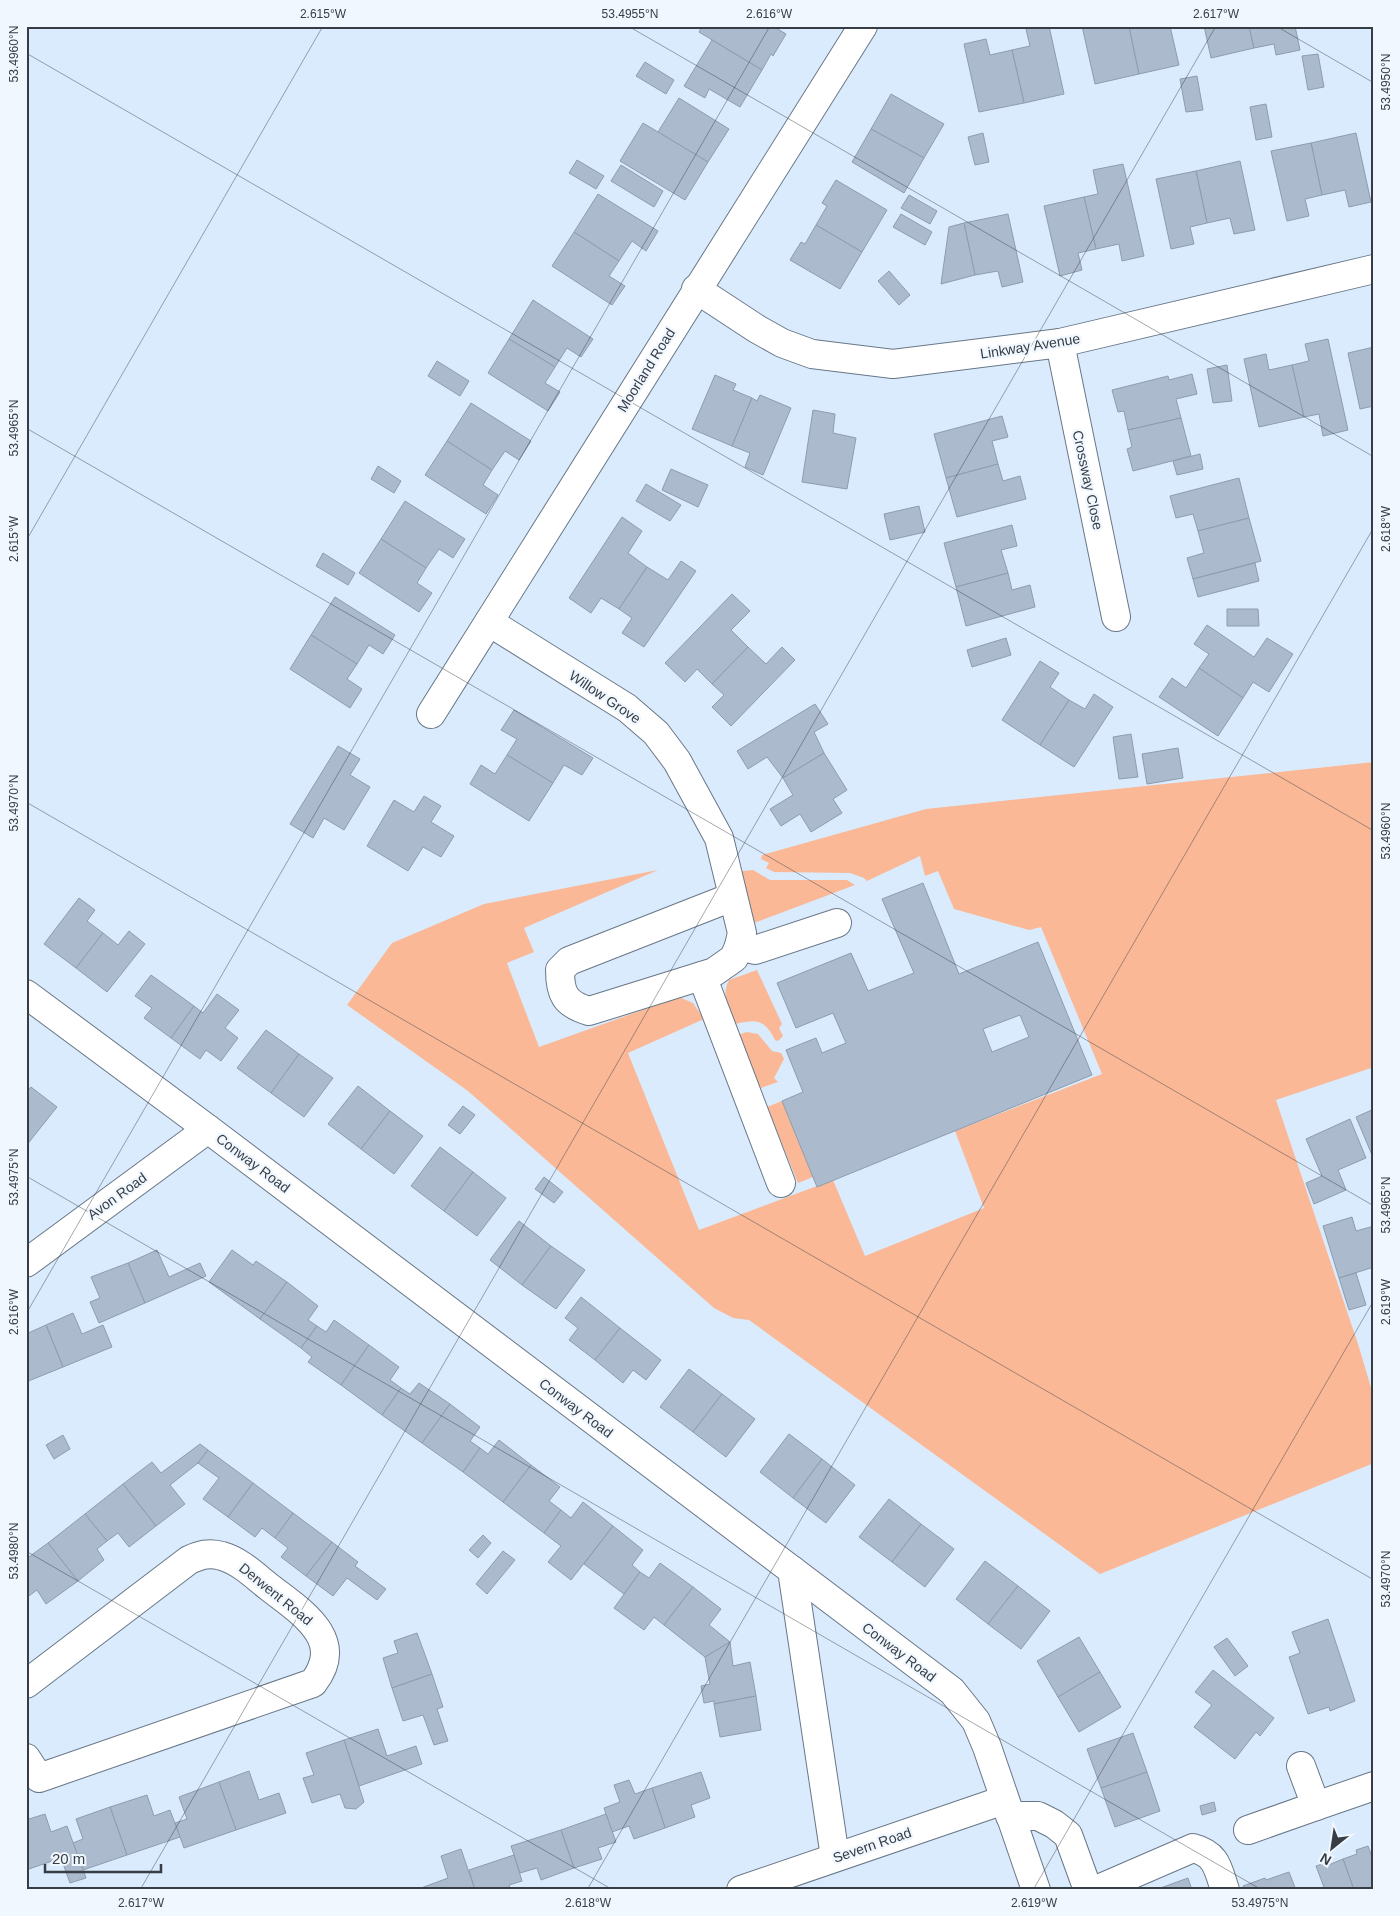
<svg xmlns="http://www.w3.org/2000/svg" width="1400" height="1916" viewBox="0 0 1400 1916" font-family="Helvetica,sans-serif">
<rect width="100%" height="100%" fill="#daebfd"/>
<g fill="#fab896">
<polygon points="1374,762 1374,1067 1276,1100 1359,1347 1374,1398 1374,1463 1100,1574 749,1320 733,1318 714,1308 468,1091 347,1005 392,943 484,904 658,870 524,928 534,952 507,963 539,1047 679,997 693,1003 704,1019 628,1053 699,1230 833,1180 865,1256 984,1208 955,1131 1102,1074 1041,927 1029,930 954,909 938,871 925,876 920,856 867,881 864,878 850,873 774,872 766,868 769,863 761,859 762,855 926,809"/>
<path d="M753,870l17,10h77l8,5 -101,38c-6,-14 -22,-37 -12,-52z"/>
<path d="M757,970l25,54 -3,4 4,8 -5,5 -3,-1c-11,-21 -18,-21 -40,-16 -7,-16 -14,-28 -6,-44z"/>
<polygon points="747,1032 758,1034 772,1051 781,1053 784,1059 774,1078 778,1082 758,1089 737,1035"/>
<polygon points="782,1101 813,1177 798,1183 767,1107"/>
</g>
<g fill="#abbacc" stroke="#8d9dae" fill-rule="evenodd">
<polygon points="702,26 773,26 786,34 773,56 771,54 762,70 699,32"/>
<polygon points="1038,26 1049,26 1064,94 1024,103 1012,50 1030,46 1026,29"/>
<polygon points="1082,26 1129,26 1139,74 1095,84"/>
<polygon points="1129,26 1170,26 1179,65 1139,74"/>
<polygon points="1204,26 1249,26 1254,48 1211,58"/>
<polygon points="1249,26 1295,26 1300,50 1276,55 1274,44 1254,48"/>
<polygon points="986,39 990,55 1012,50 1024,103 979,112 964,44"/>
<polygon points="712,40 762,70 740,107 709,89 705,98 684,86"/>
<polygon points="1318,54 1324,87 1308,90 1302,56"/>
<polygon points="645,62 674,80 666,94 636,76"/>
<polygon points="1197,76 1203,110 1186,112 1180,79"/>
<polygon points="891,94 944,124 924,158 871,129"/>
<polygon points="679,98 729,129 708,162 658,132"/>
<polygon points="1266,104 1272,137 1256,140 1250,107"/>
<polygon points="643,123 708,162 685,200 620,161"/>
<polygon points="871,129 924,158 904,193 852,162"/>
<polygon points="983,133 989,162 975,165 968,137"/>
<polygon points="1356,133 1371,202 1349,207 1345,190 1322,195 1311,143"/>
<polygon points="1311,143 1322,195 1305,199 1309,216 1287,221 1271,151"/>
<polygon points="577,160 604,176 596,189 569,173"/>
<polygon points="1240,161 1255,230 1234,234 1230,218 1207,223 1196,171"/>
<polygon points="1123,164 1144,256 1122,261 1119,244 1096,249 1084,197 1098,194 1093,170"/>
<polygon points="621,165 663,191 654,207 611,181"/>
<polygon points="1196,171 1207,223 1190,227 1194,244 1171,249 1156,179"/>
<polygon points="836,180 887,210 862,252 816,225 827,206 822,203"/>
<polygon points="598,194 658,231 646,251 632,241 619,261 574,232"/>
<polygon points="909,195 937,211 930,224 901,208"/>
<polygon points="1084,197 1096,249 1078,253 1082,270 1060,276 1044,206"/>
<polygon points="901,214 932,232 925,245 893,227"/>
<polygon points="1008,214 1023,282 1002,287 998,271 975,275 964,223"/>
<polygon points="964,223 975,275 941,284 949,227"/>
<polygon points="816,225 862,252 840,289 790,260 801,242 805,244"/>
<polygon points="574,232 619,261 609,276 625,286 612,305 552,266"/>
<polygon points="889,271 910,295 899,305 878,281"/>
<polygon points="533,300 593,339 581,357 567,348 555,367 509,339"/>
<polygon points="509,339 555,367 545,383 560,392 548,411 488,373"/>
<polygon points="1328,339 1348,430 1323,436 1319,414 1304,417 1292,365 1309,361 1305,344"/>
<polygon points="1374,347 1374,406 1360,409 1348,353"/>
<polygon points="1266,354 1269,370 1292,365 1304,417 1259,427 1244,359"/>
<polygon points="437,361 469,381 460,396 428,376"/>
<polygon points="1227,365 1232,401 1213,403 1207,369"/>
<polygon points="1192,374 1197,394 1176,399 1181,418 1128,430 1124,411 1118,412 1112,390 1168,376 1169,380"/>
<polygon points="715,375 736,384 733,390 752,398 732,446 692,429"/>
<polygon points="760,395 791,408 763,475 745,467 750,453 732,446 752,398 757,401"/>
<polygon points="471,403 531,441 519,460 505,451 492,470 447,441"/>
<polygon points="813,410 835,414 833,433 856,438 847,489 802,482"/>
<polygon points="1002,416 1008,437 992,441 998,464 946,478 934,434"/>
<polygon points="1181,418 1191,456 1133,471 1127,449 1132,447 1128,430"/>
<polygon points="447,441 492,470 483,485 498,495 486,514 425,475"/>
<polygon points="1200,454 1203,469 1177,475 1173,461"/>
<polygon points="998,464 1003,481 1020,476 1026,499 957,517 946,478"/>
<polygon points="378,466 401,481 394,493 371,479"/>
<polygon points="671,469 708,485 698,507 662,490"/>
<polygon points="1239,478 1249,518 1198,531 1193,514 1176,518 1170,496"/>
<polygon points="646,484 681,505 670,521 636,501"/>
<polygon points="405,501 465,539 453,558 439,549 426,568 381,539"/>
<polygon points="919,506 925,532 890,540 884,514"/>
<polygon points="622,517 642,531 628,553 647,567 619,609 601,598 591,613 569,598"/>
<polygon points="1249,518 1261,561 1193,579 1187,558 1204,553 1198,531"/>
<polygon points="1012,525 1017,546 1001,550 1008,573 956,587 944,543"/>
<polygon points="381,539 426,568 417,583 432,593 419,612 359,573"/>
<polygon points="323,553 355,573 348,585 316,566"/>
<polygon points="681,561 696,571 644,647 622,633 632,618 619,609 647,567 668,580"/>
<polygon points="1255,563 1259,581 1198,597 1193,579"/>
<polygon points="1008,573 1012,590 1030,585 1035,607 966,626 956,587"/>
<polygon points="732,594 750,611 731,630 748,647 712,684 697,669 685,682 665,663"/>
<polygon points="335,597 395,635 383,654 369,645 357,664 311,635"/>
<polygon points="1227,609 1258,609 1259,626 1227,626"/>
<polygon points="1207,625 1254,657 1267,638 1293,654 1269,692 1253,682 1243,698 1199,668 1209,654 1194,644"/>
<polygon points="311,635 357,664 347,679 362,689 350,708 290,669"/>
<polygon points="1006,638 1011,655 972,667 967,650"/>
<polygon points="748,647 766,664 782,647 795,660 731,726 712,707 724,695 712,684"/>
<polygon points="1040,661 1059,673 1050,687 1069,700 1040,745 1002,720"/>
<polygon points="1199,668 1243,698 1218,736 1159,697 1172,678 1186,688"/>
<polygon points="1094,694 1113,707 1074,767 1040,745 1069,700 1085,709"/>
<polygon points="815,704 828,724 814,732 824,753 783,778 767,757 748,769 737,751"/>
<polygon points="514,710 593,758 582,775 564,765 553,783 507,755 517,739 501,730"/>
<polygon points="1131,734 1138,777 1119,779 1113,737"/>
<polygon points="338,746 360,759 350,775 370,787 344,830 324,818 313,838 290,824"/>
<polygon points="1178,748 1183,778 1147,784 1142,754"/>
<polygon points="824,753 847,790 833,799 842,813 811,832 800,814 781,826 770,809 793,795 783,778"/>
<polygon points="507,755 553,783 529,821 470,784 481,765 495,774"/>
<polygon points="424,796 441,806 431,822 454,836 441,857 423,847 408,871 367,846 394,800 414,812"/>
<path d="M923,883l36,91 79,-32 54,133 -275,112 -35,-86 21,-9 -17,-42 30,-12 6,15 24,-10 -13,-30 -37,15 -19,-45 74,-30 17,38 46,-18 -32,-74zM1020,1015l9,22 -37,15 -9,-23z"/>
<polygon points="79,898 95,910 87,921 103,933 76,968 44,944"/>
<polygon points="129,931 145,944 107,992 76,968 103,933 118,945"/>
<polygon points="151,975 194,1006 171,1038 144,1018 152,1008 135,996"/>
<polygon points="217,994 239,1010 225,1028 238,1038 221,1061 206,1050 200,1059 171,1038 194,1006 203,1013"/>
<polygon points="266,1030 299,1054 271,1093 237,1068"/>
<polygon points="299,1054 333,1078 304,1117 271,1093"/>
<polygon points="358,1086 390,1111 361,1149 328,1124"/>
<polygon points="31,1087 57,1107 26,1146 26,1092"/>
<polygon points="463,1106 475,1115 460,1134 448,1125"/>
<polygon points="1374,1109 1374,1155 1372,1155 1356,1117"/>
<polygon points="390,1111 423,1136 394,1174 361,1149"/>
<polygon points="1350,1119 1366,1158 1338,1170 1346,1190 1314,1204 1306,1183 1322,1176 1306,1139"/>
<polygon points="440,1147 473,1172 444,1211 411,1186"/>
<polygon points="473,1172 506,1198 477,1236 444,1211"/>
<polygon points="544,1177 563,1192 554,1203 535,1189"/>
<polygon points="1352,1217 1356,1231 1374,1226 1374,1267 1339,1278 1323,1226"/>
<polygon points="519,1221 551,1246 522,1285 490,1260"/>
<polygon points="551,1246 585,1270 556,1309 522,1285"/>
<polygon points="157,1250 169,1277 200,1263 206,1276 145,1303 128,1263"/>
<polygon points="232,1250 253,1265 256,1261 287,1282 260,1319 209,1282"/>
<polygon points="128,1263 145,1303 99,1323 90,1302 100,1298 91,1277"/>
<polygon points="1356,1273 1366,1305 1349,1310 1339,1278"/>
<polygon points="287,1282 318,1306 308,1320 317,1326 301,1348 260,1319"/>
<polygon points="581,1297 620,1328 595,1360 569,1340 578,1328 565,1318"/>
<polygon points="73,1313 82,1334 103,1325 112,1347 63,1367 46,1325"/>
<polygon points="334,1320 369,1345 341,1385 308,1362 312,1357 301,1348 317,1326 326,1332"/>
<polygon points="46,1325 63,1367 26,1382 26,1334"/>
<polygon points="620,1328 661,1360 646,1380 633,1370 623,1383 595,1360"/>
<polygon points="369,1345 399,1367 390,1380 401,1388 382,1415 341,1385"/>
<polygon points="689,1369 722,1394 693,1432 660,1407"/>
<polygon points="419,1383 450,1404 422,1443 382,1415 401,1388 410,1394"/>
<polygon points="722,1394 755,1419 726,1457 693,1432"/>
<polygon points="450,1404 480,1427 470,1441 480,1448 463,1472 422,1443"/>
<polygon points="789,1434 822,1459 793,1498 760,1472"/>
<polygon points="63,1435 70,1449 54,1459 46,1445"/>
<polygon points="499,1440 531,1465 503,1502 463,1472 480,1448 488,1454"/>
<polygon points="200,1444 208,1450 198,1463 170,1485 185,1504 156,1526 123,1484 152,1462 161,1473"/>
<polygon points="208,1450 253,1483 228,1517 203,1499 219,1478 198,1463"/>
<polygon points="822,1459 855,1485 826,1523 793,1498"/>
<polygon points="531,1465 560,1487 549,1501 561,1510 544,1533 503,1502"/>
<polygon points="253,1483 293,1513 275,1538 262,1528 255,1537 228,1517"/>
<polygon points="123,1484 156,1526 129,1547 118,1533 107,1541 85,1514"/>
<polygon points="889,1499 921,1524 892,1562 859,1537"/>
<polygon points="583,1502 613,1526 571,1580 548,1562 561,1546 544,1533 561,1510 571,1518"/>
<polygon points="293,1513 332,1542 306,1576 281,1557 288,1548 275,1538"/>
<polygon points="85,1514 107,1541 97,1549 104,1560 78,1581 48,1543"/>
<polygon points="921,1524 954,1549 925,1587 892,1562"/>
<polygon points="613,1526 643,1550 632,1565 640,1572 624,1594 584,1564"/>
<polygon points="483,1535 491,1543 478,1558 469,1550"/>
<polygon points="332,1542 358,1562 355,1566 386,1589 377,1600 347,1578 333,1596 306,1576"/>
<polygon points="48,1543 78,1581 46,1604 37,1590 26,1598 26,1559"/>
<polygon points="503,1551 515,1560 487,1594 476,1584"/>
<polygon points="985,1561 1018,1586 988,1624 956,1599"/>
<polygon points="660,1563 693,1587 664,1625 654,1617 644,1630 614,1608 640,1572 649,1578"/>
<polygon points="1018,1586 1050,1611 1021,1649 988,1624"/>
<polygon points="693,1587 721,1609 709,1625 730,1642 705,1657 664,1625"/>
<polygon points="1328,1619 1355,1701 1330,1711 1329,1707 1308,1714 1289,1657 1300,1653 1292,1632"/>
<polygon points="417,1633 432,1674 392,1688 383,1658 398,1653 394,1641"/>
<polygon points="1079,1637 1100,1672 1058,1697 1037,1661"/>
<polygon points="1227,1638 1248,1666 1235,1676 1214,1647"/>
<polygon points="730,1642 733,1666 750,1662 756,1696 714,1704 714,1701 704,1703 701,1686 710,1684 705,1657"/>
<polygon points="1213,1670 1274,1718 1260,1736 1256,1732 1235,1759 1194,1727 1212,1705 1195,1692"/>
<polygon points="1100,1672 1121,1707 1079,1732 1058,1697"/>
<polygon points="432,1674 443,1707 437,1709 448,1741 434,1745 423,1715 403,1721 392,1688"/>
<polygon points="756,1696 761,1730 720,1737 714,1704"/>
<polygon points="378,1729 387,1756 416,1746 422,1764 359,1786 344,1740"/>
<polygon points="1133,1733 1147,1772 1101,1788 1087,1749"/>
<polygon points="344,1740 364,1802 356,1809 345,1808 340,1794 312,1803 303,1778 314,1775 306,1753"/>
<polygon points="249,1771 259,1800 279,1793 286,1813 236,1830 219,1782"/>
<polygon points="701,1772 710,1798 691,1805 695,1817 665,1828 652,1788"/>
<polygon points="1147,1772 1160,1811 1115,1827 1101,1788"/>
<polygon points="629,1780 635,1794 652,1788 665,1828 634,1839 629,1826 612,1832 604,1808 620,1802 614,1785"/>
<polygon points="219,1782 236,1830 184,1848 175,1823 187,1819 179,1797"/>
<polygon points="147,1795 154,1816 170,1810 180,1837 127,1855 110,1807"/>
<polygon points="1214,1802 1216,1811 1202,1815 1200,1806"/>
<polygon points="110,1807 127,1855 83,1870 73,1843 83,1839 76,1819"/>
<polygon points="45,1814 51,1832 67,1826 86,1878 70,1883 61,1858 26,1870 26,1820"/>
<polygon points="606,1814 616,1842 598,1848 602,1859 574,1868 561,1830"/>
<polygon points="561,1830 574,1868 541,1880 537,1868 520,1873 511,1846"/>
<polygon points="1368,1846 1374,1862 1374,1890 1354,1890 1343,1859 1357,1854 1356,1850"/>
<polygon points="461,1849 475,1890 421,1890 421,1888 448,1878 441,1856"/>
<polygon points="514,1855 522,1881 509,1885 511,1890 475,1890 469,1870"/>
<polygon points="1343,1859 1354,1890 1325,1890 1316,1866 1325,1863 1326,1866"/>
<polygon points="1289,1872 1296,1890 1244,1890 1243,1886 1265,1878 1266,1880"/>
<polygon points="1188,1878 1192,1890 1155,1890"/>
</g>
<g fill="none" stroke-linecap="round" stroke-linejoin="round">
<g stroke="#687787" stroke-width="30">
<g id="minor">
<polyline points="696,289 757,329 782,343 812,354 893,364 1060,343 1374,269"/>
<polyline points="1060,343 1116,617"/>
<path d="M489,622l138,86 29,25 21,28 42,77 23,95 -3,13 -5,12 -20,14 -125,39c-24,-7 -29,-17 -29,-41l9,-9 163,-64"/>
<polyline points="431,714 863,26"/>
<polyline points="739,946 755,950 837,923"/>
<polyline points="702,976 781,1183"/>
<polyline points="26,994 208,1129 952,1691 976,1721 987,1747 1036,1890"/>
<polyline points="26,1263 208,1129"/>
<polyline points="792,1570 835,1857"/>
<path d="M26,1684l163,-124c11,-5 20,-8 33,-4 18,5 33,20 47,31 32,25 78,52 44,96l-274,95 -13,-20"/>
<polyline points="1301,1766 1316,1806 1374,1786"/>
<polyline points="1010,1816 1038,1816 1054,1824 1068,1835 1088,1890"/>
<polyline points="1248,1830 1316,1806"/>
<polyline points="741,1890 1004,1800"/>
<path d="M1096,1890l97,-42c24,6 25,21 32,42"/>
</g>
</g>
<use href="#minor" stroke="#fff" stroke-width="28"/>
</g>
<path fill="none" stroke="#373d44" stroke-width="1" stroke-opacity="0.45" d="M628,26l746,431M1276,26l98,57M26,53l1348,778M26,428l1348,778M26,541l297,-515M26,802l1348,778M26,1176l1236,714M26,1314l744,-1288M26,1551l587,339M140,1890l1076,-1864M587,1890l787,-1363M1033,1890l341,-590"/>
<g text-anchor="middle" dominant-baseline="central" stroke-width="4.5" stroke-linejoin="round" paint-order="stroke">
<g font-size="14" fill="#373d44" stroke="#f0f7fe">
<text transform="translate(1030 346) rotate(-9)">Linkway Avenue</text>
<text transform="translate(646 370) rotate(-58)">Moorland Road</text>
<text transform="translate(1088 480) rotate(78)">Crossway Close</text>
<text transform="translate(605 697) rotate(34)">Willow Grove</text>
<text transform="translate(253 1163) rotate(37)">Conway Road</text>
<text transform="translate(117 1196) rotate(-36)">Avon Road</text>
<text transform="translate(576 1408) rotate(37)">Conway Road</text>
<text transform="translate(276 1594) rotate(39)">Derwent Road</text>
<text transform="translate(899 1652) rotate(37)">Conway Road</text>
<text transform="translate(872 1845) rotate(-19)">Severn Road</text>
</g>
</g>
<rect width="1400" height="1916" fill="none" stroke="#f0f7fe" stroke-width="55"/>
<g transform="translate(1332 1848) rotate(210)" stroke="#f0f7fe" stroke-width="4" paint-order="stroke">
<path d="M0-4L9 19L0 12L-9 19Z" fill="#373d44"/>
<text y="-8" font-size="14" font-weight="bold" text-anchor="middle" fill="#373d44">N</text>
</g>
<path d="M45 1864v8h116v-8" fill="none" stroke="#373d44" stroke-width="2.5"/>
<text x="52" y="1864" font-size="15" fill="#373d44" stroke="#f0f7fe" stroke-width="4" paint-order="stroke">20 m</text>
<rect x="28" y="28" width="1344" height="1860" fill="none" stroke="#373d44" stroke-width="2"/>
<g font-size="12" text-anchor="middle" fill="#373d44">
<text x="323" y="18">2.615°W</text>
<text x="630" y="18">53.4955°N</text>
<text x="769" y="18">2.616°W</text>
<text x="1216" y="18">2.617°W</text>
<text transform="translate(14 54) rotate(-90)" y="4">53.4960°N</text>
<text transform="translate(1386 82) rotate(-90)" y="4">53.4950°N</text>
<text transform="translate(14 428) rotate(-90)" y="4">53.4965°N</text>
<text transform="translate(1386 529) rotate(-90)" y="4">2.618°W</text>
<text transform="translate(14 539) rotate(-90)" y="4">2.615°W</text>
<text transform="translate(14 803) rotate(-90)" y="4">53.4970°N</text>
<text transform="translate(1386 831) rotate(-90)" y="4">53.4960°N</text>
<text transform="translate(14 1177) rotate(-90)" y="4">53.4975°N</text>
<text transform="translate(1386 1205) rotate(-90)" y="4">53.4965°N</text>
<text transform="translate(1386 1302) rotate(-90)" y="4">2.619°W</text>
<text transform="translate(14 1312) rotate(-90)" y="4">2.616°W</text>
<text transform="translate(14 1551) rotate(-90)" y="4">53.4980°N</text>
<text transform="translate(1386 1579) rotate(-90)" y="4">53.4970°N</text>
<text x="141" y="1907">2.617°W</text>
<text x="588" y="1907">2.618°W</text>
<text x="1034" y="1907">2.619°W</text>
<text x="1260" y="1907">53.4975°N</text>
</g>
</svg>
